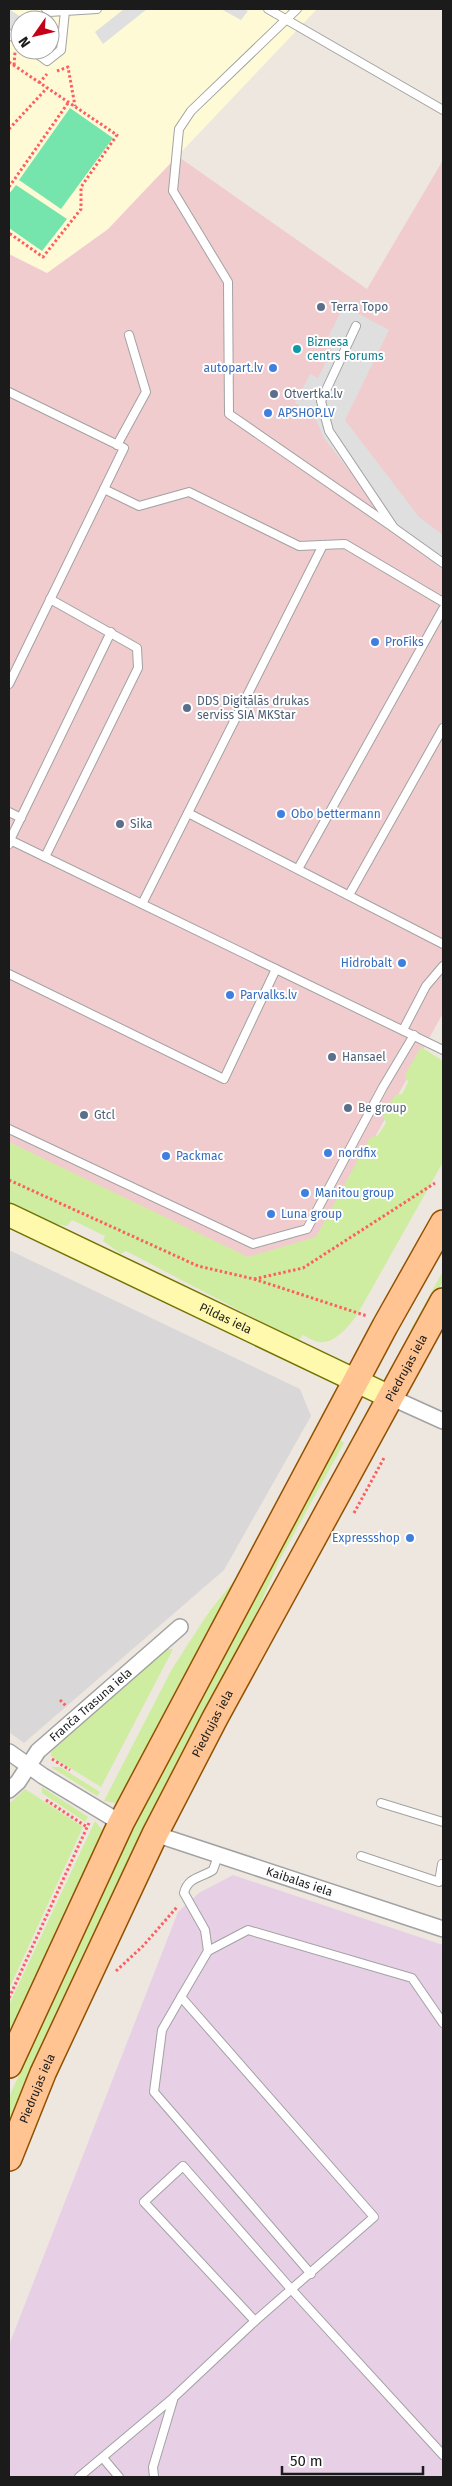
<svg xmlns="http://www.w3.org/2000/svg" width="452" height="2486" viewBox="0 0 452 2486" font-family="'Fira Sans',sans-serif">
<rect width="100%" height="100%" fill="#ede7df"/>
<polygon fill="#d9d7d8" points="9,1250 300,1389 311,1416 224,1570 24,1743 9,1732"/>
<polygon fill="#f1cccf" points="176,155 367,289 443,160 443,1013 318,1241 239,1273 9,1162 9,254 48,272 108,229"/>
<polygon fill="#e7d0e6" points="233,1875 443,1945 443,2477 9,2477 9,2345 178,1912 199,1893"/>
<path fill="#fffad6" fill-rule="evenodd" d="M9,9h308l-209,220 -61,44 -38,-19zM20,20h30v30h-30z"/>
<g fill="#ceeda0">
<path d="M421,1047l22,14v101l-86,153c-8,11 -23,30 -39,27 -5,-1 -11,-5 -15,-7l-5,6 -172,-90 -5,3 -18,-13 2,-5 -33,-16 -5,6 -12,-2 -46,-22v-60l239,115 68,-20 54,-99 8,-3 8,-12 -3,-7 12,-21 7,-1 6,-12 -3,-7z"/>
<polygon points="443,1271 443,1281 414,1335 410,1331"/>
<polygon points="339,1439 344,1443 279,1561 243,1644 9,2128 9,2097 136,1821 192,1707"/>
<polygon points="245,1567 186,1673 123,1796 116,1803 104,1801 172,1669 209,1612"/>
<polygon points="166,1649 173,1649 101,1787 51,1756 52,1746"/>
<polygon points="51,1767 60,1767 100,1792 97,1796"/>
<polygon points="42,1787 88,1817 85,1822 42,1793"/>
<polygon points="25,1789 83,1827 9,1989 9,1804"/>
<polygon points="95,1821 104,1832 9,2040 9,2005"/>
</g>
<g fill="#76e4ad">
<polygon points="70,108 113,138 61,209 19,180"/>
<polygon points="16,185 67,219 42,251 9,228 9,194"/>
</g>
<g fill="#dfdfdf">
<polygon points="9,9 24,19 20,20 20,25 9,43"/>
<polygon points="124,9 147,9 103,44 95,32"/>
<polygon points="221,9 243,9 248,11 241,20"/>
<polygon points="344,306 389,330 345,420 419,517 443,535 443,570 395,534 394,528 324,438 313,413 295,403 310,374 318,378 332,350 324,345"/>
</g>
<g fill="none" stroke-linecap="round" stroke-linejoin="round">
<g stroke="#a2a2a2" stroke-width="10">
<g id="lane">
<polyline points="46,9 49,12 97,9"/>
<polyline points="268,9 443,110"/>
<polyline points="297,9 191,111 179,129 173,191 228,282 229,414 394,528"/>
<polyline points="9,34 20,42"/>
<polyline points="32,50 47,61 61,50 65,11"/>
<polyline points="356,326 321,401 329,431 394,528 443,563"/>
<polyline points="9,392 124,448 9,684"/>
<polyline points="117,445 146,392 129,335"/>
<polyline points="104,489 139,506 189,492 299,546 345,544 443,602"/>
<polyline points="9,812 21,818"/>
<polyline points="188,813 443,944"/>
<polyline points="10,840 111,632"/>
<polyline points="9,844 10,840 443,1050"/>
<polyline points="45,857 138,668 137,648 50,599"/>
<polyline points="298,869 443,609"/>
<polyline points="349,895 443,728"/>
<polyline points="142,904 323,545"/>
<polyline points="9,974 224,1079 276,969"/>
<polyline points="403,1030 426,986 443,966"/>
<polyline points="9,1129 253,1244 307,1229 383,1087 414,1035"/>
<polyline points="381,1803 443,1822"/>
<polyline points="361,1856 439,1882 442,1864"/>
<polyline points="208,1951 248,1930 412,1978 443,2023"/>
<polyline points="181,1997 162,2030 154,2092 311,2274"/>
<polyline points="255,2321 144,2202 183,2166 291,2289 443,2455"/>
<polyline points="103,2458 119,2477"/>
<path d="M79,2477l94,-79 82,-77 119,-104 -193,-220 27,-46 -3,-21 -21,-37c4,-16 17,-15 29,-23l5,-14"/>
<polyline points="154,2477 153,2467 173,2400"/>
</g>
</g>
<g stroke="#a2a2a2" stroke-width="18">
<g id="street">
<polyline points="390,1397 443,1421"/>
<polyline points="9,1752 43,1776 121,1823"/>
<path id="s1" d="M9,1790l9,-8 20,-31 142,-124"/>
<path id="s2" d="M155,1834l288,95"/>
</g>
</g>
<g stroke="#737300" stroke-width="25">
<g id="secondary">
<path id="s3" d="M9,1215l381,182"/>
</g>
</g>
<g stroke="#915100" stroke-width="28">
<g id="primary">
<polyline points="9,2065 121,1823 385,1326 443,1223"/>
<path id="s4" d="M9,2158l34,-85 112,-239 60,-116 228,-417"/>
</g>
</g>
<g stroke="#ff5e60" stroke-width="3" stroke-dasharray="2.5 2.5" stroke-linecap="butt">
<polyline points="9,62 117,135 81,187 81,209 43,257 9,233"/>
<polyline points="14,65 15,52"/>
<polyline points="57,71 68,67 75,106"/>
<polyline points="39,83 47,74"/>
<polyline points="9,129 47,88"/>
<polyline points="9,187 68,103"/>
<polyline points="9,1180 198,1266 254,1279 367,1316"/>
<polyline points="254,1279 303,1268 435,1183"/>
<polyline points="354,1513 384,1458"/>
<polyline points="60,1700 66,1706"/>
<polyline points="52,1759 70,1770"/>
<polyline points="46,1800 87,1827"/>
<polyline points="116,1971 143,1946 177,1907"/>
<polyline points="9,1998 89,1823"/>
</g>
<use href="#lane" stroke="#fff" stroke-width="8"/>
<use href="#street" stroke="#fff" stroke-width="15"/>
<use href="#secondary" stroke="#fef9ac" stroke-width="22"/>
<use href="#primary" stroke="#ffc492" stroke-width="25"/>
</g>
<g fill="#5c6f8a" stroke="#fff" stroke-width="2">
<circle cx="321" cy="307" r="5"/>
<circle cx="274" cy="394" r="5"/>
<circle cx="187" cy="708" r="5"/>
<circle cx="120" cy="824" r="5"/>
<circle cx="332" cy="1057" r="5"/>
<circle cx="348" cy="1108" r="5"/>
<circle cx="84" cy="1115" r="5"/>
</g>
<circle fill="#0f9aa8" stroke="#fff" stroke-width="2" cx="297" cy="349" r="5"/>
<g fill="#3f7fe0" stroke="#fff" stroke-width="2">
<circle cx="273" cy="368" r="5"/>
<circle cx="268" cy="413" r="5"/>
<circle cx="375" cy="642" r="5"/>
<circle cx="281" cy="814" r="5"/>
<circle cx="402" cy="963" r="5"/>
<circle cx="230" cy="995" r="5"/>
<circle cx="328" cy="1153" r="5"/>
<circle cx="166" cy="1156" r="5"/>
<circle cx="305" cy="1193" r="5"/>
<circle cx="271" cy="1214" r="5"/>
<circle cx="410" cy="1538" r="5"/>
</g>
<g text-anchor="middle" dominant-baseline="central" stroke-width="4" stroke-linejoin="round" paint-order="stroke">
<g font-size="12" fill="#4e5e75" stroke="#fff" text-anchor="start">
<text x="331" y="307">Terra Topo</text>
<text x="284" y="394">Otvertka.lv</text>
<text x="197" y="701">DDS Digitālās drukas<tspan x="197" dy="14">serviss SIA MKStar</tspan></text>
<text x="130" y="824">Sika</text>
<text x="342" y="1057">Hansael</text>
<text x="358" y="1108">Be group</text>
<text x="94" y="1115">Gtcl</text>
</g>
<g font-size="12" fill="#0d838f" stroke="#fff" text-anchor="start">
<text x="307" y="342">Biznesa<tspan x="307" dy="14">centrs Forums</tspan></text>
</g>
<g font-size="12" fill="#366cbe" stroke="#fff" text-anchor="start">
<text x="263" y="368" text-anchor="end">autopart.lv</text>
<text x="278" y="413">APSHOP.LV</text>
<text x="385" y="642">ProFiks</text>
<text x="291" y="814">Obo bettermann</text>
<text x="392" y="963" text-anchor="end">Hidrobalt</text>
<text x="240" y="995">Parvalks.lv</text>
<text x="338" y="1153">nordfix</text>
<text x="176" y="1156">Packmac</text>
<text x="315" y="1193">Manitou group</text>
<text x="281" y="1214">Luna group</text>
<text x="400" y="1538" text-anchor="end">Expressshop</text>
</g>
<g font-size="12" fill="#1b1b1b" stroke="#fff">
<text stroke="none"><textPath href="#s3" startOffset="240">Pildas iela</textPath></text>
<text stroke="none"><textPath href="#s4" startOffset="885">Piedrujas iela</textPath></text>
<text stroke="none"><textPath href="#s1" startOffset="119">Franča Trasuna iela</textPath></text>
<text stroke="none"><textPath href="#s4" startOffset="480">Piedrujas iela</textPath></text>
<text stroke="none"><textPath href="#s2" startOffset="152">Kaibalas iela</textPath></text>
<text stroke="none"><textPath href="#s4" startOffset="75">Piedrujas iela</textPath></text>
</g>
</g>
<rect width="452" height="2486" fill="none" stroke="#1b1b1b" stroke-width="20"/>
<g transform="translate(35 35) rotate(236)"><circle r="24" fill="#ffffff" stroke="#a4a4a4"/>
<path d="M0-4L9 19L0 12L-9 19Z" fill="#c50017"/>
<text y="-8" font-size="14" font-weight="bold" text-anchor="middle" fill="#1b1b1b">N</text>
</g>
<path d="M282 2466v8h141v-8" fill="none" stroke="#1b1b1b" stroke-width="2.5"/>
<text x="290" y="2466" font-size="15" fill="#1b1b1b" stroke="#ffffff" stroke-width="4" paint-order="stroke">50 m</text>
</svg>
